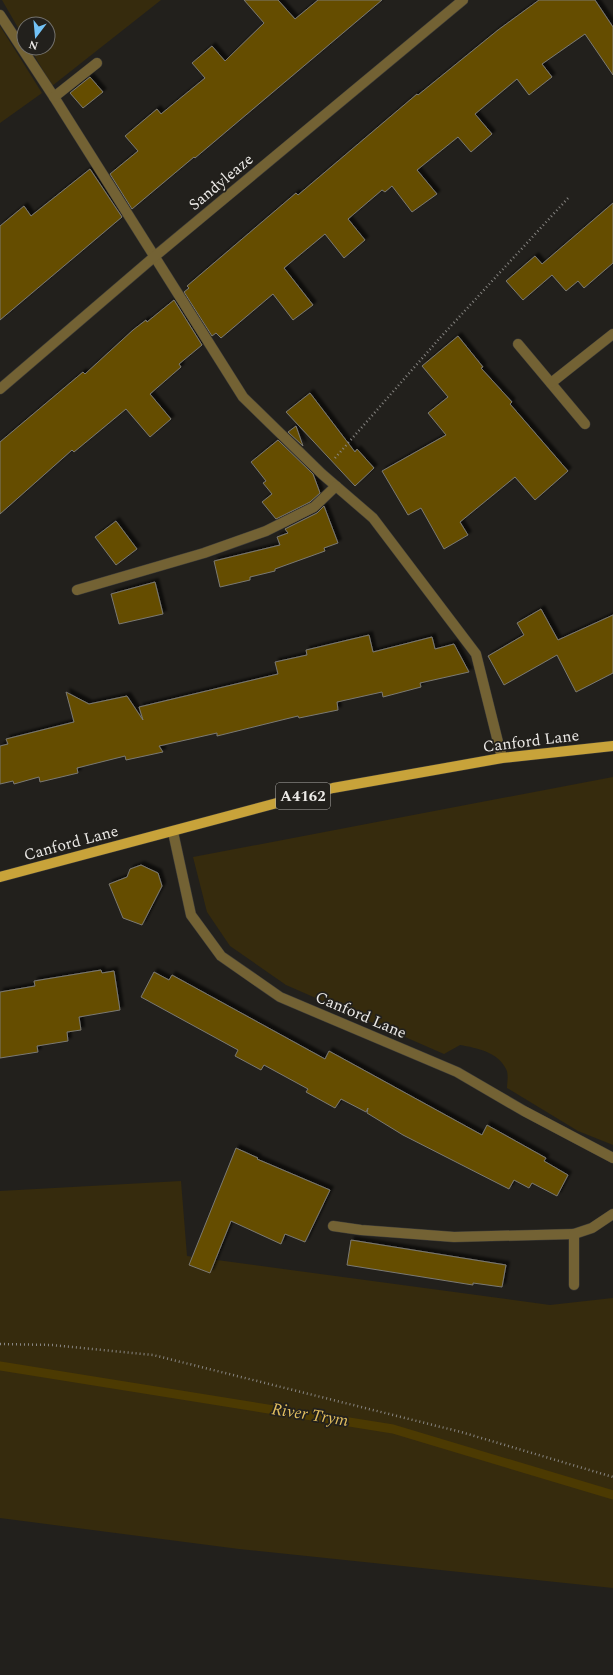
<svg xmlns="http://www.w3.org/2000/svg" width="613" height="1675" viewBox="0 0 613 1675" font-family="Spectral,serif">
<defs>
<filter id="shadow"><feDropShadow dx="3.5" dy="-3.5" stdDeviation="1" flood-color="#0009"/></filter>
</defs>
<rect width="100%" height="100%" fill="#22201c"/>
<g fill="#362b0d">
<polygon points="2,0 161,0 52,86 30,48 48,48 48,24 24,24 24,38"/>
<polygon points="0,26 42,93 0,123"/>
<path d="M613,777v368l-35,-14 -71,-43c0,-5 2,-14 -1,-19 -8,-17 -29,-21 -46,-24l-16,9 -158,-69 -56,-39 -23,-34 -14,-55z"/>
<polygon points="181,1181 187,1256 550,1305 613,1298 613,1588 239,1549 0,1518 0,1191"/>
</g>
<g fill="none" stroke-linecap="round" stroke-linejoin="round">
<polyline stroke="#4c3a02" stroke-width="9" points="0,1366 393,1429 613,1495"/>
</g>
<g fill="#654e00" stroke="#7b7973" filter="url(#shadow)">
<polygon points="244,0 278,0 295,19 318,0 382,0 195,158 194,157 132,209 110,174 138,151 125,136 157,109 161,114 205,78 192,63 212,46 225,61 264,23"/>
<polygon points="539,0 595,0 613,27 613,75 585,34 542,64 552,77 529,95 517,79 475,114 492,134 471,152 458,137 417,170 437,194 412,212 392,186 385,192 382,190 348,219 365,240 344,258 325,234 284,268 313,305 293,320 273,294 221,338 216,333 212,336 184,292 189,288 187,286 296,193 298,195 417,94 418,95 498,30"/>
<polygon points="90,77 103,92 83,108 70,93"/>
<polygon points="90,169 122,217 0,320 0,226 24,206 31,216"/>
<polygon points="613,203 613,263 584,288 578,281 566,291 552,275 523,300 506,281 535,256 542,264"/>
<polygon points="174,300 202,345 179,364 181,367 150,394 171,419 150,437 126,409 74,452 72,450 0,514 0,442 83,372 85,374 133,330 146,320 147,322"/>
<polygon points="458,336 483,367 481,368 512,402 510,404 568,471 535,500 515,477 460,522 468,535 444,549 421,508 408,515 382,471 446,435 428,413 448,397 422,366"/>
<polygon points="310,393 355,452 357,449 374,468 355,486 286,412"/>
<polygon points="296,426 303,446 288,432"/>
<polygon points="278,440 313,474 320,493 310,502 276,519 262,502 272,494 263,483 266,481 251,462"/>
<polygon points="324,506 338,543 324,548 325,551 275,569 275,571 250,577 250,580 220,587 214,561 280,545 277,537 288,533 285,529 317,513"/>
<polygon points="116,521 137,549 116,565 95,537"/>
<polygon points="155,582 163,614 119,624 111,594"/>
<polygon points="541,609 558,640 613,615 613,673 576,692 557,655 504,685 488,656 524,635 517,623"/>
<polygon points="369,635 373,652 432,637 435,649 454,644 469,672 420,683 421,687 383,697 382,692 337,702 338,710 299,718 298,716 217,736 217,733 159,746 163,752 126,760 125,756 77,768 78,773 40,782 39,777 14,784 13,781 0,784 0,746 8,744 6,739 74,722 66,692 89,704 127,696 143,720 139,707 278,674 275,662 307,655 306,650"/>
<polygon points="141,865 158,873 162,886 142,925 123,918 109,884 127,877 130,869"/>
<polygon points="101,970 102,973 114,971 120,1010 79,1017 81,1030 67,1032 68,1041 37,1046 38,1052 0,1058 0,992 35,986 34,981"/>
<polygon points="154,972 169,980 172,975 325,1059 329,1051 482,1135 487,1125 546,1158 544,1161 568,1175 557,1196 532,1183 529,1188 514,1180 509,1189 403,1135 367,1113 368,1108 366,1112 341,1099 335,1108 306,1092 308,1089 264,1065 261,1070 235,1056 238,1050 141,997"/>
<polygon points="236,1148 258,1158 257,1159 330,1190 305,1242 285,1234 281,1244 231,1221 210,1273 189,1265"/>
<polygon points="351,1240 506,1265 502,1287 473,1283 473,1285 347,1265"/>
</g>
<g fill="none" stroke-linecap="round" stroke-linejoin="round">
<g stroke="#3e3c38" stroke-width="11">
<g id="service">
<polyline points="0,15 54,97 243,397 322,474 373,518 476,654 502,758"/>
<polyline points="54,97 97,63"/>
<polyline points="77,590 204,553 266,531 314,507 336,486"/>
<polyline points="333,1226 361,1230 454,1237 574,1234"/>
</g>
</g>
<g stroke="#3e3c38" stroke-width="11">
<g id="minor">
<polyline points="518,344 585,424"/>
<polyline points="551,383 613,334"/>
<polyline points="0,389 154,257 463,0"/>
<polyline points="173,832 191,915 221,956 280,997 457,1072 524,1111 613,1158"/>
<polyline points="574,1285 574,1234 592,1228 613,1214"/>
</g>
</g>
<g stroke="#3e3c38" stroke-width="11">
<polyline id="primary" points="0,877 333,788 502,758 613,746"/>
</g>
<g stroke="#888683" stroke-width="2.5" stroke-dasharray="1 3" stroke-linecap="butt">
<polyline points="335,458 439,339 570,196"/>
<polyline points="0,1344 52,1345 153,1355 461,1432 613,1477"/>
</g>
<use href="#service" stroke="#736234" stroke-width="10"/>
<use href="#minor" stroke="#736234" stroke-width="10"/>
<use href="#primary" stroke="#c8a33a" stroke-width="10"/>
</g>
<g text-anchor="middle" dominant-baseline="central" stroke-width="3.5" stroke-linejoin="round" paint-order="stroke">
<rect fill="#22201c" stroke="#afadaa" stroke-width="1" x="276" y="783" width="54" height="26" rx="3"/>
<g font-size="15" font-weight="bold" fill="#eceae7">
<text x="303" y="796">A4162</text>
</g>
<g font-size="16" fill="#eceae7" stroke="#22201c">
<text transform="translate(221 182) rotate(-40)">Sandyleaze</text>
<text transform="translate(531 741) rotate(-7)">Canford Lane</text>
<text transform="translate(71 843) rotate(-15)">Canford Lane</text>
<text transform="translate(361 1015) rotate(23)">Canford Lane</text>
</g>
<g font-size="17" font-style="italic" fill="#e0bd5f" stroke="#22201c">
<text transform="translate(310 1415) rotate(9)">River Trym</text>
</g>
</g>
<g transform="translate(36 36) rotate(196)"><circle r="19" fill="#22201c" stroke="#73716d"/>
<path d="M0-3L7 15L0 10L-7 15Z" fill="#72c1f5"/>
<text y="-6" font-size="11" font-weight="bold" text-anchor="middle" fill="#eceae7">N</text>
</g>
</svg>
